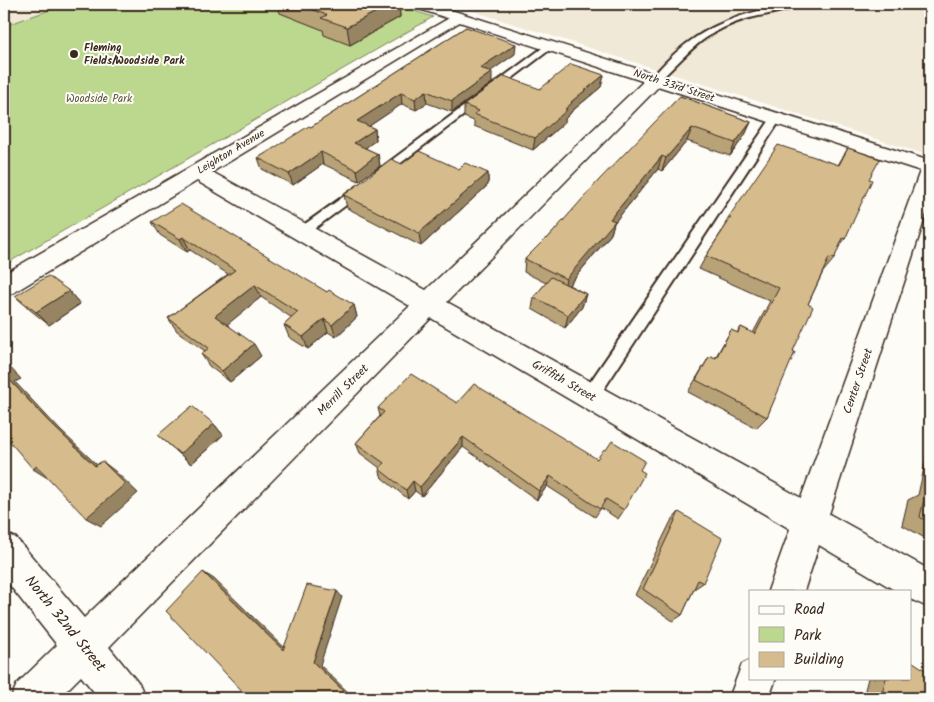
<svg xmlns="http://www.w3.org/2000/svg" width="934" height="702" viewBox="0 0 934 702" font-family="Kalam,sans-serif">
<rect width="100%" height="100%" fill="#fdfcf7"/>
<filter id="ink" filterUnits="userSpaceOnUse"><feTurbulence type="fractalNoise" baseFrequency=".02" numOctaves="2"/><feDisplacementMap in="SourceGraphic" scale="10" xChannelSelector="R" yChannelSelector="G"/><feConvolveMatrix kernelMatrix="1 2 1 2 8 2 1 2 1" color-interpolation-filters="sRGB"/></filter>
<g filter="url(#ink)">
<g fill="#f1e9d7">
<polygon points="4,4 67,4 4,26"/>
<polygon points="455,4 930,4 930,156 463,8 464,7"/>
</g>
<polygon fill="#bcd88f" stroke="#7c8156" points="67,4 393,4 433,17 4,265 4,26"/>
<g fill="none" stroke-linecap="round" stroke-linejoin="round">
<g stroke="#3b2a1e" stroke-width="4">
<g id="service">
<path d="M788,4h14c-10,7 -43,11 -56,15 -45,14 -56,33 -88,63h-6l-2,-2c41,-50 77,-63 138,-76z"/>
<polygon points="549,43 552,44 552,48 385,175 377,175 375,173 377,171"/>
<polygon points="776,116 781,119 596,401 590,403 584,401 582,396 584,391 772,117"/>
<polygon points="361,184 367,188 365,191 306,235 298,235 296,232 298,229"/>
</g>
</g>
<g stroke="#3b2a1e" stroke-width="3">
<g id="minor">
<polygon points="458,13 463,14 465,17 463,20 212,172 426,290 649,76 655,75 661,76 664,80 661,84 447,302 801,498 920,171 923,167 930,165 930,202 829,514 930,570 930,608 910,599 910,591 896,591 819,545 804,591 768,591 790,529 431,318 109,647 139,684 145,698 99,698 81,676 59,698 11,698 17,684 57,645 4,578 4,533 16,538 84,618 410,306 197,181 13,293 4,295 4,274"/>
<polygon points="750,660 750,678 776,678 769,698 729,698 742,664"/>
</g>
</g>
<g stroke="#3b2a1e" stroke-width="3">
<polygon id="secondary" points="411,4 432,4 930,161 930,174 413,7"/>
</g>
<use href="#service" fill="#fdfcf7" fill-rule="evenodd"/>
<use href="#minor" fill="#fdfcf7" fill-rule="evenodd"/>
<use href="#secondary" fill="#fdfcf7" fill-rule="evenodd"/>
</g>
<g fill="#b8a278" stroke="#3b2a1e">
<polygon points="277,4 399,4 400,17 350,45 324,35 323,30 280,13"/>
<polygon points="640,4 669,4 646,8"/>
<polygon points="466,27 515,54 490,71 492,83 452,112 427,103 416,110 402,104 369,126 375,129 376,140 365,148 378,154 380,166 359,181 323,164 293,185 262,169 258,158 311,127"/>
<polygon points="930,48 930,55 928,54"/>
<polygon points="604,75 601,87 571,112 570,114 565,119 565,122 533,150 474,126 474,121 464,117 464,105"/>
<polygon points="680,96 751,122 745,135 730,156 687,141 662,171 658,169 614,223 611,234 569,285 586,294 582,307 565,328 532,309 534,297 546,283 524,272 525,259 547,239"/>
<polygon points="848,148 869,179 845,239 838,248 834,259 823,272 808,304 793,351 767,417 756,428 688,392 709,357 715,358 731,330 737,333 741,327 753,333 770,301 699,269 706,256 722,231 728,218 838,165"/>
<polygon points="402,164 459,169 488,173 488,185 421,246 347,208 344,195"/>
<polygon points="152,222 327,292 354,305 357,317 336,337 328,332 308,349 289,337 284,325 292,318 261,297 227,324 261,356 230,382 209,366 201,354 205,351 177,331 168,318 228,274 190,250 187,252 160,235"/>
<polygon points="69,291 80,304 49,325 29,309 15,296"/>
<polygon points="457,403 597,459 640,470 624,510 618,519 601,508 595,517 547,486 537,500 463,447 422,496 415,491 408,499 382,478 379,469 380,468 360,453 356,443 380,416 378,408"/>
<polygon points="214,424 223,435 191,464 158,435"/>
<polygon points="930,449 930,541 902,525 908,500 918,495 928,450"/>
<polygon points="679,512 703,583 694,589 682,615 673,621 635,595 671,521"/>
<polygon points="868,678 910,678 930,698 863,698"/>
</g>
<g fill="#968462" stroke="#3b2a1e">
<polygon points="391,4 399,4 400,17 350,45 347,27"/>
<polygon points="647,4 669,4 646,8"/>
<polygon points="516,44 515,54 480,79 480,68"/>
<polygon points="492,72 492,83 452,112 452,101"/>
<polygon points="604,75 601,87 571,112 570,114 565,119 565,122 533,150 535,138 565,109 571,102"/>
<polygon points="426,91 427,103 416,110 415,99"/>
<polygon points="401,93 402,104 359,133 357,121"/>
<polygon points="751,122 745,135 730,156 735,143"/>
<polygon points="692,128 687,141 662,171 666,158"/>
<polygon points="375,129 376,140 356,155 354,143"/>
<polygon points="321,152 323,164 293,185 289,174"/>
<polygon points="378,154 380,166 359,181 357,170"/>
<polygon points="662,156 658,169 614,223 611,234 563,292 566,279 610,219"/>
<polygon points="488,173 488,185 421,246 419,233"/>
<polygon points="183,237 190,250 187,252 180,239"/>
<polygon points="255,285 261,297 223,328 215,316"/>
<polygon points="69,291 80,304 49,325 36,312"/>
<polygon points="586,294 582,307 565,328 568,315"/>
<polygon points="354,305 357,317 336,337 332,325"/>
<polygon points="324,319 328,332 308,349 303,337"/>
<polygon points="254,344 261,356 230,382 222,371"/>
<polygon points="4,361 21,379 15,382 61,431 109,476 95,466 47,420 4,374"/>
<polygon points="214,424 223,435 191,464 180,454"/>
<polygon points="463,437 463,447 422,496 420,487"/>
<polygon points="102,461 115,471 138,493 101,526 86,518"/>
<polygon points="37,466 49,479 33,469"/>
<polygon points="550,476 547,486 537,500 539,491"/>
<polygon points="413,481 415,491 408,499 406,490"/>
<polygon points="203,572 214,579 291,654 283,650"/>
<polygon points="337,591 342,597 320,665 354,698 351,698 313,662"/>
</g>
<g fill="#d6bc8c" stroke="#3b2a1e">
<polygon points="297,4 391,4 347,27 321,18 327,15"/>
<polygon points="466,27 516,44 480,68 492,72 452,101 426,91 415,99 401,93 357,121 375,129 354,143 378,154 357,170 321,152 289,174 258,158 309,126 311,127"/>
<polygon points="571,64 604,75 571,102 572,103 565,109 567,110 535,138 474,114 479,111 464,105 504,76 540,89"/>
<polygon points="680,96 751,122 735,143 692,128 666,158 662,156 610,219 615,221 566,279 525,259 546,238 547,239 599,180"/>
<polygon points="778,145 839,165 848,148 880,159 869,179 872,180 845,239 843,238 834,259 829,258 808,304 813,307 793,351 795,352 767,417 696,380 709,357 711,356 716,358 731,330 738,333 741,327 755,334 779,288 706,256 731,218 728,218"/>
<polygon points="419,151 459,169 465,163 488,173 419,233 344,195 391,159 402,164"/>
<polygon points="181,204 327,292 329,290 354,305 332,325 324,319 303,337 284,325 298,312 255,285 215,316 254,344 222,371 201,354 209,348 168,318 235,270 183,237 180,239 152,222"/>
<polygon points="48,276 69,291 36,312 15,296"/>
<polygon points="551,277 586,294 568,315 534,297"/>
<polygon points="4,374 47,420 95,466 102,461 125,484 86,518 37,466 33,469 4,435"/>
<polygon points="411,374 457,403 474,384 597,459 604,449 606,450 612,441 645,461 640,470 645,473 624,510 606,499 600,509 550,476 539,491 463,437 420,487 413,481 406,490 379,469 384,463 356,443 384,412 378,408"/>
<polygon points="192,406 214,424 180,454 158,435"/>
<polygon points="926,491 930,493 930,523 920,517"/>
<polygon points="679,512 722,538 703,583 698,580 682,615 643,589"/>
<polygon points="203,572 283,650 307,585 337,591 313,662 351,698 249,698 166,611"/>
<polygon points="910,660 930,673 930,698 881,698 886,678 910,678"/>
</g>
</g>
<circle fill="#3b2a1e" stroke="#fdfcf7" stroke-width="2" cx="74" cy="54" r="5"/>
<g text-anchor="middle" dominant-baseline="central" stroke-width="4" stroke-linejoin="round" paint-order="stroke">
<g font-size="11" font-weight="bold" fill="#3b2a1e" stroke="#fdfcf7" text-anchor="start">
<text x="84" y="48">Fleming<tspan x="84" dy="13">Fields/Woodside Park</tspan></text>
</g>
<g font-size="11" fill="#3b2a1e" stroke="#fdfcf7">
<text transform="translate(674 86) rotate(18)">North 33rd Street</text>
<text transform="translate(231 152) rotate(-31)">Leighton Avenue</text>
</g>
<g font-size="11" fill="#5b563a" stroke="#fdfcf7">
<text x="99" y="99">Woodside Park</text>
</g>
<g font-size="12" fill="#3b2a1e" stroke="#fdfcf7">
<text transform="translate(564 381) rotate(30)">Griffith Street</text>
<text transform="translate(858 381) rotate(-71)">Center Street</text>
<text transform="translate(343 390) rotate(-45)">Merrill Street</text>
</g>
<g font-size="15" fill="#3b2a1e" stroke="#fdfcf7">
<text transform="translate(65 624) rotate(51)">North 32nd Street</text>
</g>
</g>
<rect width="934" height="702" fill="none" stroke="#fdfcf7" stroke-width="20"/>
<rect x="10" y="10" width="914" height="682" fill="none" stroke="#3b2a1e" stroke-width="2" filter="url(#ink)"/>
<rect x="749" y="590" width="162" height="90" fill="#fdfcf7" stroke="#afa8a0"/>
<rect x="759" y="606" width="25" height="8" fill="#fdfcf7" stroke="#afa8a0"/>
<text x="794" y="614" font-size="15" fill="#3b2a1e">Road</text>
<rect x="759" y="627" width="25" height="15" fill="#bcd88f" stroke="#afa8a0"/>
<text x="794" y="640" font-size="15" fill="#3b2a1e">Park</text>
<rect x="759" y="652" width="25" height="15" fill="#d6bc8c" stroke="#afa8a0"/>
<text x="794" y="664" font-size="15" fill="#3b2a1e">Building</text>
</svg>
